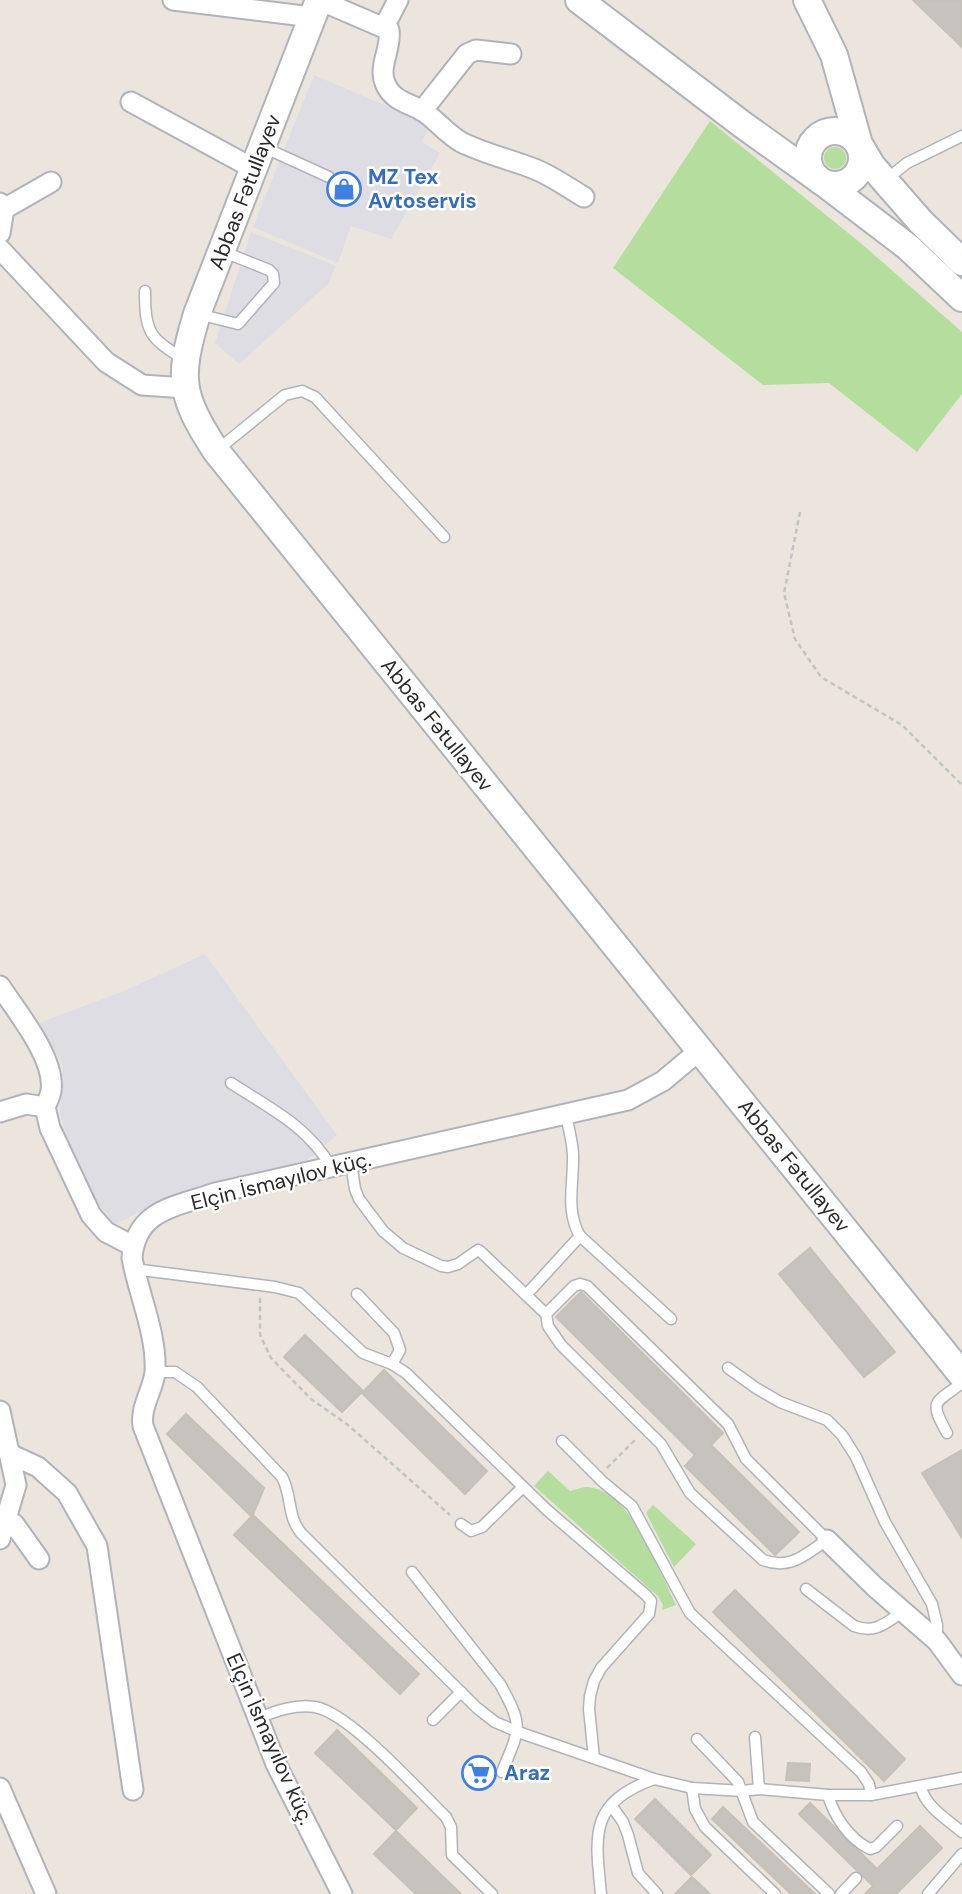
<svg xmlns="http://www.w3.org/2000/svg" width="962" height="1894" viewBox="0 0 962 1894" font-family="'DM Sans',sans-serif">
<rect width="100%" height="100%" fill="#ebe5dd"/>
<g fill="#dfdde4">
<polygon points="314,75 429,124 422,142 440,153 391,239 351,226 338,263 253,227"/>
<polygon points="251,232 336,266 328,284 239,364 215,343"/>
<polygon points="205,954 337,1135 300,1166 166,1199 112,1226 72,1159 60,1112 63,1066 39,1023 124,991"/>
</g>
<g fill="#b4dd9e">
<polygon points="710,121 863,245 962,332 962,394 917,452 829,383 763,385 613,268"/>
<circle cx="835" cy="158" r="11"/>
<path d="M548,1471l22,20c5,-1 12,-4 16,-4 45,1 73,84 90,118l-14,5 1,-5 -5,-9 -124,-110z"/>
<polygon points="653,1505 696,1544 674,1567 646,1513"/>
</g>
<g fill="#c6c2bd" stroke="#c6c1b7" stroke-width="2">
<polygon points="913,0 962,0 962,47"/>
<polygon points="810,1248 895,1352 864,1377 779,1274"/>
<polygon points="581,1292 723,1433 711,1445 799,1532 775,1555 685,1466 695,1455 556,1317"/>
<polygon points="305,1335 363,1391 342,1412 284,1357"/>
<polygon points="384,1370 487,1471 465,1494 362,1393"/>
<polygon points="186,1414 264,1488 252,1517 167,1434"/>
<polygon points="962,1450 962,1538 922,1473"/>
<polygon points="253,1515 419,1674 400,1694 234,1535"/>
<polygon points="735,1590 905,1759 884,1781 713,1612"/>
<polygon points="337,1730 417,1808 396,1830 315,1753"/>
<polygon points="788,1763 810,1764 809,1781 786,1780"/>
<polygon points="655,1799 711,1855 691,1875 635,1819"/>
<polygon points="810,1803 877,1869 920,1826 942,1848 896,1894 865,1894 873,1886 799,1814"/>
<polygon points="723,1807 815,1894 791,1894 712,1819"/>
<polygon points="396,1831 461,1894 416,1894 374,1854"/>
<polygon points="692,1877 710,1894 675,1894"/>
</g>
<g fill="none" stroke-linecap="round" stroke-linejoin="round">
<g stroke="#b1b3bc" stroke-width="13">
<g id="lane">
<polyline points="263,147 329,177"/>
<polyline points="887,179 907,163 962,136"/>
<path d="M145,291c0,43 5,47 40,69"/>
<polyline points="198,314 238,324 274,283 273,274 269,270 224,252"/>
<polyline points="216,451 285,395 302,391 315,397 444,537"/>
<path d="M231,1083c38,25 77,43 100,84"/>
<path d="M566,1116c3,12 6,25 7,38 1,29 -8,56 7,82l91,83"/>
<path d="M351,1163l4,26 4,10 24,32 20,17 38,18 7,1 10,-3 20,-14 3,2 65,62 2,12 13,19 100,99 29,49 73,67c28,10 41,-5 64,-20l-81,-81 -18,-35 -141,-138 -7,-2 -6,2 -28,28"/>
<polyline points="134,1269 275,1287 299,1293 363,1353 392,1364 406,1373 547,1510 646,1595 651,1601 649,1614 601,1668 594,1681 590,1696 589,1709 594,1758"/>
<polyline points="357,1294 394,1333 400,1350 392,1364"/>
<polyline points="526,1295 580,1236"/>
<polyline points="728,1368 756,1388 780,1402 827,1420 842,1435 856,1457 885,1522 932,1604 937,1625 937,1641"/>
<path d="M155,1372h20l22,15 85,90c10,18 5,39 19,56l176,175 18,14 23,10 136,47 38,9 51,3 16,-2 69,6h43l91,-17"/>
<path d="M947,1433c-18,-33 -13,-29 15,-50"/>
<polyline points="562,1441 603,1482 632,1506 690,1613 861,1772 869,1784 871,1795"/>
<polyline points="461,1524 471,1531 482,1527 523,1487"/>
<path d="M412,1572l88,112c24,43 20,44 2,88"/>
<path d="M806,1589l48,37c21,8 32,-3 48,-14"/>
<path d="M258,1718c18,-7 37,-14 57,-11 35,6 104,84 131,110l5,10 1,28 40,39"/>
<polyline points="433,1720 461,1692"/>
<polyline points="755,1737 759,1789"/>
<polyline points="697,1739 738,1782 753,1822 829,1894"/>
<path d="M921,1786c2,19 27,34 41,46"/>
<polyline points="692,1788 695,1809 705,1827 775,1894"/>
<path d="M828,1795c6,21 21,44 42,54l6,-2 21,-21"/>
<polyline points="611,1805 623,1822 628,1835 638,1873 657,1894"/>
<path d="M601,1894c-6,-60 -12,-91 53,-115"/>
<polyline points="841,1894 856,1878"/>
<polyline points="928,1894 962,1854"/>
</g>
</g>
<g stroke="#b1b3bc" stroke-width="23">
<g id="street">
<polyline points="173,0 312,17"/>
<path d="M319,0l70,30c3,18 -11,36 -4,53 7,18 24,20 38,28 13,9 24,23 38,31 22,11 47,17 71,26 19,7 35,19 52,29"/>
<polyline points="384,27 398,0"/>
<polyline points="131,102 254,169"/>
<polyline points="422,111 467,54 476,50 511,54"/>
<polyline points="0,203 4,209 0,233"/>
<polyline points="4,209 51,182"/>
<polyline points="0,249 106,362 142,385 185,388"/>
<path d="M0,986c17,26 56,73 51,105 -1,6 -4,11 -6,16"/>
<polyline points="0,1112 26,1104 45,1107 50,1128 91,1215 106,1232 133,1246"/>
<polyline points="0,1411 16,1485 0,1539"/>
<polyline points="10,1454 38,1467 67,1493 97,1546 133,1790"/>
<polyline points="5,1521 14,1524 39,1559"/>
<polyline points="827,1540 875,1587 937,1641 962,1675"/>
<polyline points="0,1788 46,1894"/>
<path d="M342,1894l-66,-130 -133,-338c-3,-20 10,-35 12,-54 2,-38 -16,-76 -23,-114 4,-49 44,-51 83,-65l413,-93 35,-19 37,-31"/>
</g>
</g>
<g stroke="#b1b3bc" stroke-width="30">
<g id="secondary">
<path d="M319,0l-122,314c-19,64 -18,80 19,137l746,924"/>
<polyline points="579,0 743,125 817,178"/>
<polyline points="807,0 834,55 859,144 872,166 921,222 962,262"/>
<circle cx="835" cy="158" r="27"/>
<polyline points="824,183 908,247 962,298"/>
</g>
</g>
<g stroke="#c3c3c3" stroke-width="2.5" stroke-dasharray="5 3.5" stroke-linecap="butt">
<polyline points="800,512 784,593 795,639 821,677 902,725 962,785"/>
<polyline points="260,1298 260,1335 271,1358 311,1399 348,1425 450,1515"/>
<polyline points="607,1468 637,1438"/>
</g>
<use href="#lane" stroke="#fff" stroke-width="10"/>
<use href="#street" stroke="#fff" stroke-width="19"/>
<use href="#secondary" stroke="#fff" stroke-width="26"/>
</g>
<defs>
<g id="shop-ring" transform="scale(1.75)"><circle r="9.5" fill="#fff" stroke="#3f7fe0" stroke-width="1.5"/><path d="M-5-2.5h2.3a2.7 3.5 0 0 1 5.4 0H5L5.5 6h-11ZM-1.5-2.5h3a1.5 2.3 0 0 0-3 0Z" fill="#3f7fe0"/></g>
<g id="supermarket-ring" transform="scale(1.75)"><circle r="9.5" fill="#fff" stroke="#3f7fe0" stroke-width="1.5"/><path d="M-6-5.5h2.5l.6 2H6L4.5 2H-2.5L-4.4-4H-6ZM-1.5 3.2a1.3 1.3 0 1 0 .1 0ZM3 3.2a1.3 1.3 0 1 0 .1 0Z" fill="#3f7fe0"/></g>
</defs>
<g fill-rule="evenodd">
<use href="#shop-ring" x="344" y="189"/>
<use href="#supermarket-ring" x="479" y="1773"/>
</g>
<g text-anchor="middle" dominant-baseline="central" stroke-width="5" stroke-linejoin="round" paint-order="stroke">
<g font-size="21" font-weight="bold" fill="#366cbe" stroke="#fff" text-anchor="start">
<text x="368" y="177">MZ Tex<tspan x="368" dy="24">Avtoservis</tspan></text>
<text x="504" y="1773">Araz</text>
</g>
<g font-size="21" fill="#2a2a2a" stroke="#fff">
<text transform="translate(245 192) rotate(-69)">Abbas Fətullayev</text>
<text transform="translate(437 725) rotate(51)">Abbas Fətullayev</text>
<text transform="translate(794 1166) rotate(51)">Abbas Fətullayev</text>
<text transform="translate(281 1181) rotate(-14)">Elçin İsmayılov küç.</text>
<text transform="translate(270 1739) rotate(66)">Elçin İsmayılov küç.</text>
</g>
</g>
</svg>
